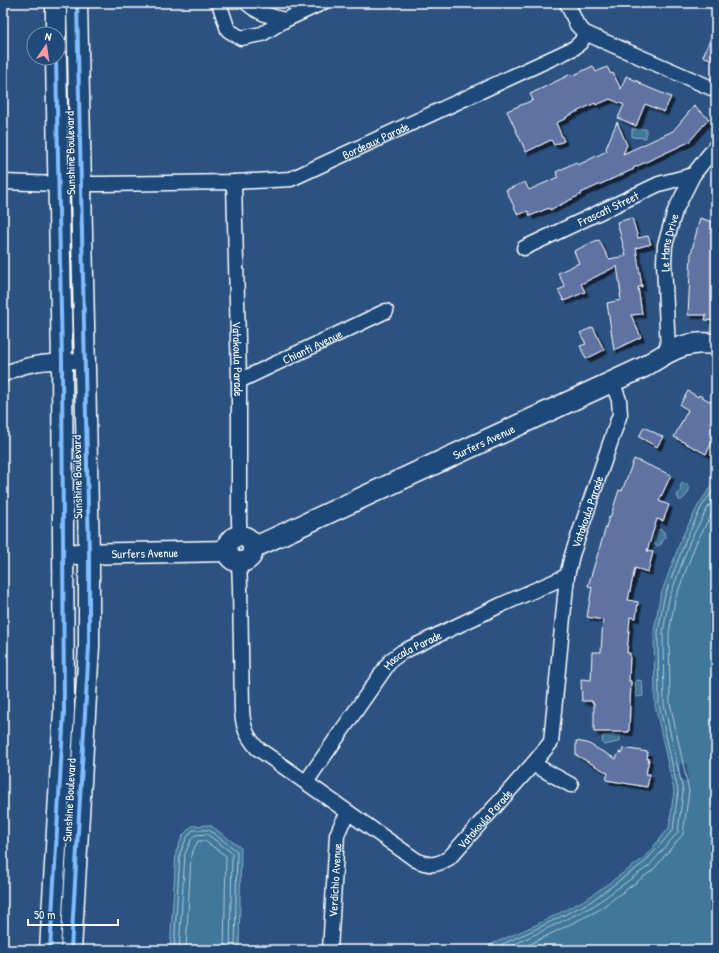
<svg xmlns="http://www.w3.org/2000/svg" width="719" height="953" viewBox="0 0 719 953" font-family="'Patrick Hand',sans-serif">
<defs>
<filter id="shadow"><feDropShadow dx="3.5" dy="3.5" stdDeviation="0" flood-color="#0009"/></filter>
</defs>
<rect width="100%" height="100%" fill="#2c5282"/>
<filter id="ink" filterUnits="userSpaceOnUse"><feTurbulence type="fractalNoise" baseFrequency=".025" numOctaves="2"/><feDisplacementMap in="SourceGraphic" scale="8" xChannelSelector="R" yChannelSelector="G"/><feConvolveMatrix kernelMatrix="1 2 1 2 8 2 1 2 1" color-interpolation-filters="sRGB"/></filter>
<g filter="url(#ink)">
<g fill="#40779b" stroke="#8cadc3">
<polygon points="632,129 646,129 646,138 632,137"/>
<polygon points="716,479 716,950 457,950 460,949 483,948 538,924 588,898 643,859 669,828 674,791 655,705 654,632 660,597 682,537 699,504"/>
<polygon points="682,483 687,484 690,487 688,493 682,500 679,500 677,495 681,490 680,486"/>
<polygon points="660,529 664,532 665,537 661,544 657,546 654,544 653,539 656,535 657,530"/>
<polygon points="637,680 642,681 643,696 636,697 635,695 636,691 635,682"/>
<polygon points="620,735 620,741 618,742 604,745 602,743 603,736"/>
<polygon points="210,825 241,848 239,950 170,950 176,852 183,835 192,826"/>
</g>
<polygon fill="#2c5282" points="687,763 688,781 681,782 680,774 668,775 668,773 680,772 680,764"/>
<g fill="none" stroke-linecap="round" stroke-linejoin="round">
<g stroke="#b3c9d7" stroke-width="1">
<polyline points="174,950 180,853 187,837 193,830 209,830 237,851 235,950"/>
<polyline points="179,950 185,854 191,840 195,835 207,834 232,853 230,950"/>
<polyline points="186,950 191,855 198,841 205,841 226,856 224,950"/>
<polyline points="490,950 540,927 590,902 645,862 673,830 678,791 659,704 658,632 664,598 686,539 702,506 716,486"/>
<polyline points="503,950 593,906 649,866 678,832 683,791 664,704 663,632 669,599 690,541 707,509 716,495"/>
<polyline points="518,950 597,911 653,870 683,834 689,791 670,703 669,633 675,600 696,543 716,506"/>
</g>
</g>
<g fill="#6072a2" stroke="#fff" filter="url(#shadow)">
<polygon points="716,26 716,62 703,56"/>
<polygon points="593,66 596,72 607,67 611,74 613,73 621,89 626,76 641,83 640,84 671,97 664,112 645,104 636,126 618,118 624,105 610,99 596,105 595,103 566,117 567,118 556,123 564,141 554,145 551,140 526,152 507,111 533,100 530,94 571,74 572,76"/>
<polygon points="694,106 709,119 689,142 633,168 634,169 581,193 582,194 550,210 549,208 530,216 528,211 518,215 506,190 525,182 529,190 558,177 556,172 576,162 578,165 607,151 606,148 617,122 627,145 623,154 673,131"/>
<polygon points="632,218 638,238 648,236 651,244 636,248 642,287 638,287 642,314 631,315 641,337 614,350 607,303 621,300 620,294 621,294 617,266 581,284 585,292 564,301 558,290 565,287 558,273 579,263 574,251 595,241 599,240 609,259 626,256 617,222"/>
<polygon points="700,218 716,223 716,321 705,320 706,315 688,315 691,254"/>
<polygon points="593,327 604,350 586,359 580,346 586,344 580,333"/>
<polygon points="688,391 698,397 699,395 716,405 716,435 706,454 674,437 688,410 680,405"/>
<polygon points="644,427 663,437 657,447 639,437"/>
<polygon points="634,459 671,475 659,501 669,505 663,521 657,519 647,551 653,552 648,572 635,568 628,600 638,602 636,618 630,617 627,653 630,653 629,681 631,681 629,732 594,732 594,703 592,703 592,701 582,701 581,679 591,680 592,652 601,652 603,620 587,617 592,587 588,586 609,517 610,518 619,490 622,491"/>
<polygon points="576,741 587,743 616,759 619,752 622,753 623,748 648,752 647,759 649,759 646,774 650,774 647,787 606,780 608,773 576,755"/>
</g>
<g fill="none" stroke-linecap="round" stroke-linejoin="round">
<g stroke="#fff" stroke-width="17">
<g id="street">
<polyline points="219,3 228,30 241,38 262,34 285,20 322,3"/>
<path d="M247,3c11,10 24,14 38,17"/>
<polyline points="567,3 577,25 585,33 716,90"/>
<path id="s1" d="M3,182l55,2h44l132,-2 57,-3 283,-131 7,-6 4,-9"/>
<path id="s2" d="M234,182l5,199v141l1,15"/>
<path id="s3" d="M524,248l135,-64 34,-9"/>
<path id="s4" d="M668,352l-4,-90 1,-17 10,-34 18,-36 23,-29"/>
<path d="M3,375c26,-15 53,-13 81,-14"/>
<path id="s5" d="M239,381l147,-70"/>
<path id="s6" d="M239,562l1,25 2,123c1,17 4,25 15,38l159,112c13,6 20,6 33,-2l84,-94 18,-22 16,-166 5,-21 48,-141 -1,-14 -7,-19"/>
<polyline points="533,764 571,785"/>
<path id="s7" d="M306,782l85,-122 11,-8 101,-48 64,-28"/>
<path id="s8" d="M330,950l7,-115 5,-12 7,-10"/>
</g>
</g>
<g stroke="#fff" stroke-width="23">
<g id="secondary">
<polyline points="56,3 56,34"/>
<circle cx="240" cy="549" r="13"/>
<path id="s9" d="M253,548l391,-181c25,-16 41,-27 72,-23"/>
<path id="s10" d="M76,554l152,-3"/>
<polyline points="50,950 64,711 62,361 56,58"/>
<polyline points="71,950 89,646 89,554 77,3"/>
</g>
</g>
<use href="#street" stroke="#1f4a7a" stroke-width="14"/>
<use href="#secondary" stroke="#1f4a7a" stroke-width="20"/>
<g stroke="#1f4a7a" stroke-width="6">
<g id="cycleway">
<polyline points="50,950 64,711 62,361 56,58"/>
<polyline points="71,950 89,646 89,554 77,3"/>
</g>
</g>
<use href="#cycleway" stroke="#80bcff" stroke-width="4"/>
</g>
</g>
<g text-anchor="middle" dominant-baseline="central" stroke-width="3" stroke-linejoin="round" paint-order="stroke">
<g font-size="12" fill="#fff" stroke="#1f4a7a">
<text stroke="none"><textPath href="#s1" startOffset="381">Bordeaux Parade</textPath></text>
<text transform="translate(70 153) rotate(-91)">Sunshine Boulevard</text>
<text stroke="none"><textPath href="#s3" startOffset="93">Frascati Street</textPath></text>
<text stroke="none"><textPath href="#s4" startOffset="110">Le Mans Drive</textPath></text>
<text stroke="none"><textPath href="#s5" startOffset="81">Chianti Avenue</textPath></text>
<text stroke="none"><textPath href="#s2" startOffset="177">Vatakoula Parade</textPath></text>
<text stroke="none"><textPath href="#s9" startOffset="254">Surfers Avenue</textPath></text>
<text transform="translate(77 477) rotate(-91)">Sunshine Boulevard</text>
<text stroke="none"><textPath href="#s6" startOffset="808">Vatakoula Parade</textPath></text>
<text stroke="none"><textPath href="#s10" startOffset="69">Surfers Avenue</textPath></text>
<text stroke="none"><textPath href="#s7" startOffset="172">Mascala Parade</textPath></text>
<text transform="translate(69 800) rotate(-87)">Sunshine Boulevard</text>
<text stroke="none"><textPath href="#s6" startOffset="472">Vatakoula Parade</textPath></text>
<text stroke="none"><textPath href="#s8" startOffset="70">Verdichio Avenue</textPath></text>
</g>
</g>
<rect width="719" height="953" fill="none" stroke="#1f4a7a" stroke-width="16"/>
<rect x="8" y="8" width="703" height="937" fill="none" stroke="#fff" stroke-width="1.5" filter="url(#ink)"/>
<g transform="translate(46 46) rotate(13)"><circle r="19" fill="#1f4a7a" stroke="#7992af"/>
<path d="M0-3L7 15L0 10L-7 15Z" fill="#ff9aa2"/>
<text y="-6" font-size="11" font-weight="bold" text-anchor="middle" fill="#ffffff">N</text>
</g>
<path d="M28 919v6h90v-6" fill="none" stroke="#ffffff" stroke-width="2"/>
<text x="34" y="919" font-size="12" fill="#ffffff" stroke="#1f4a7a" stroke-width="3" paint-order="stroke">50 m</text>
</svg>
